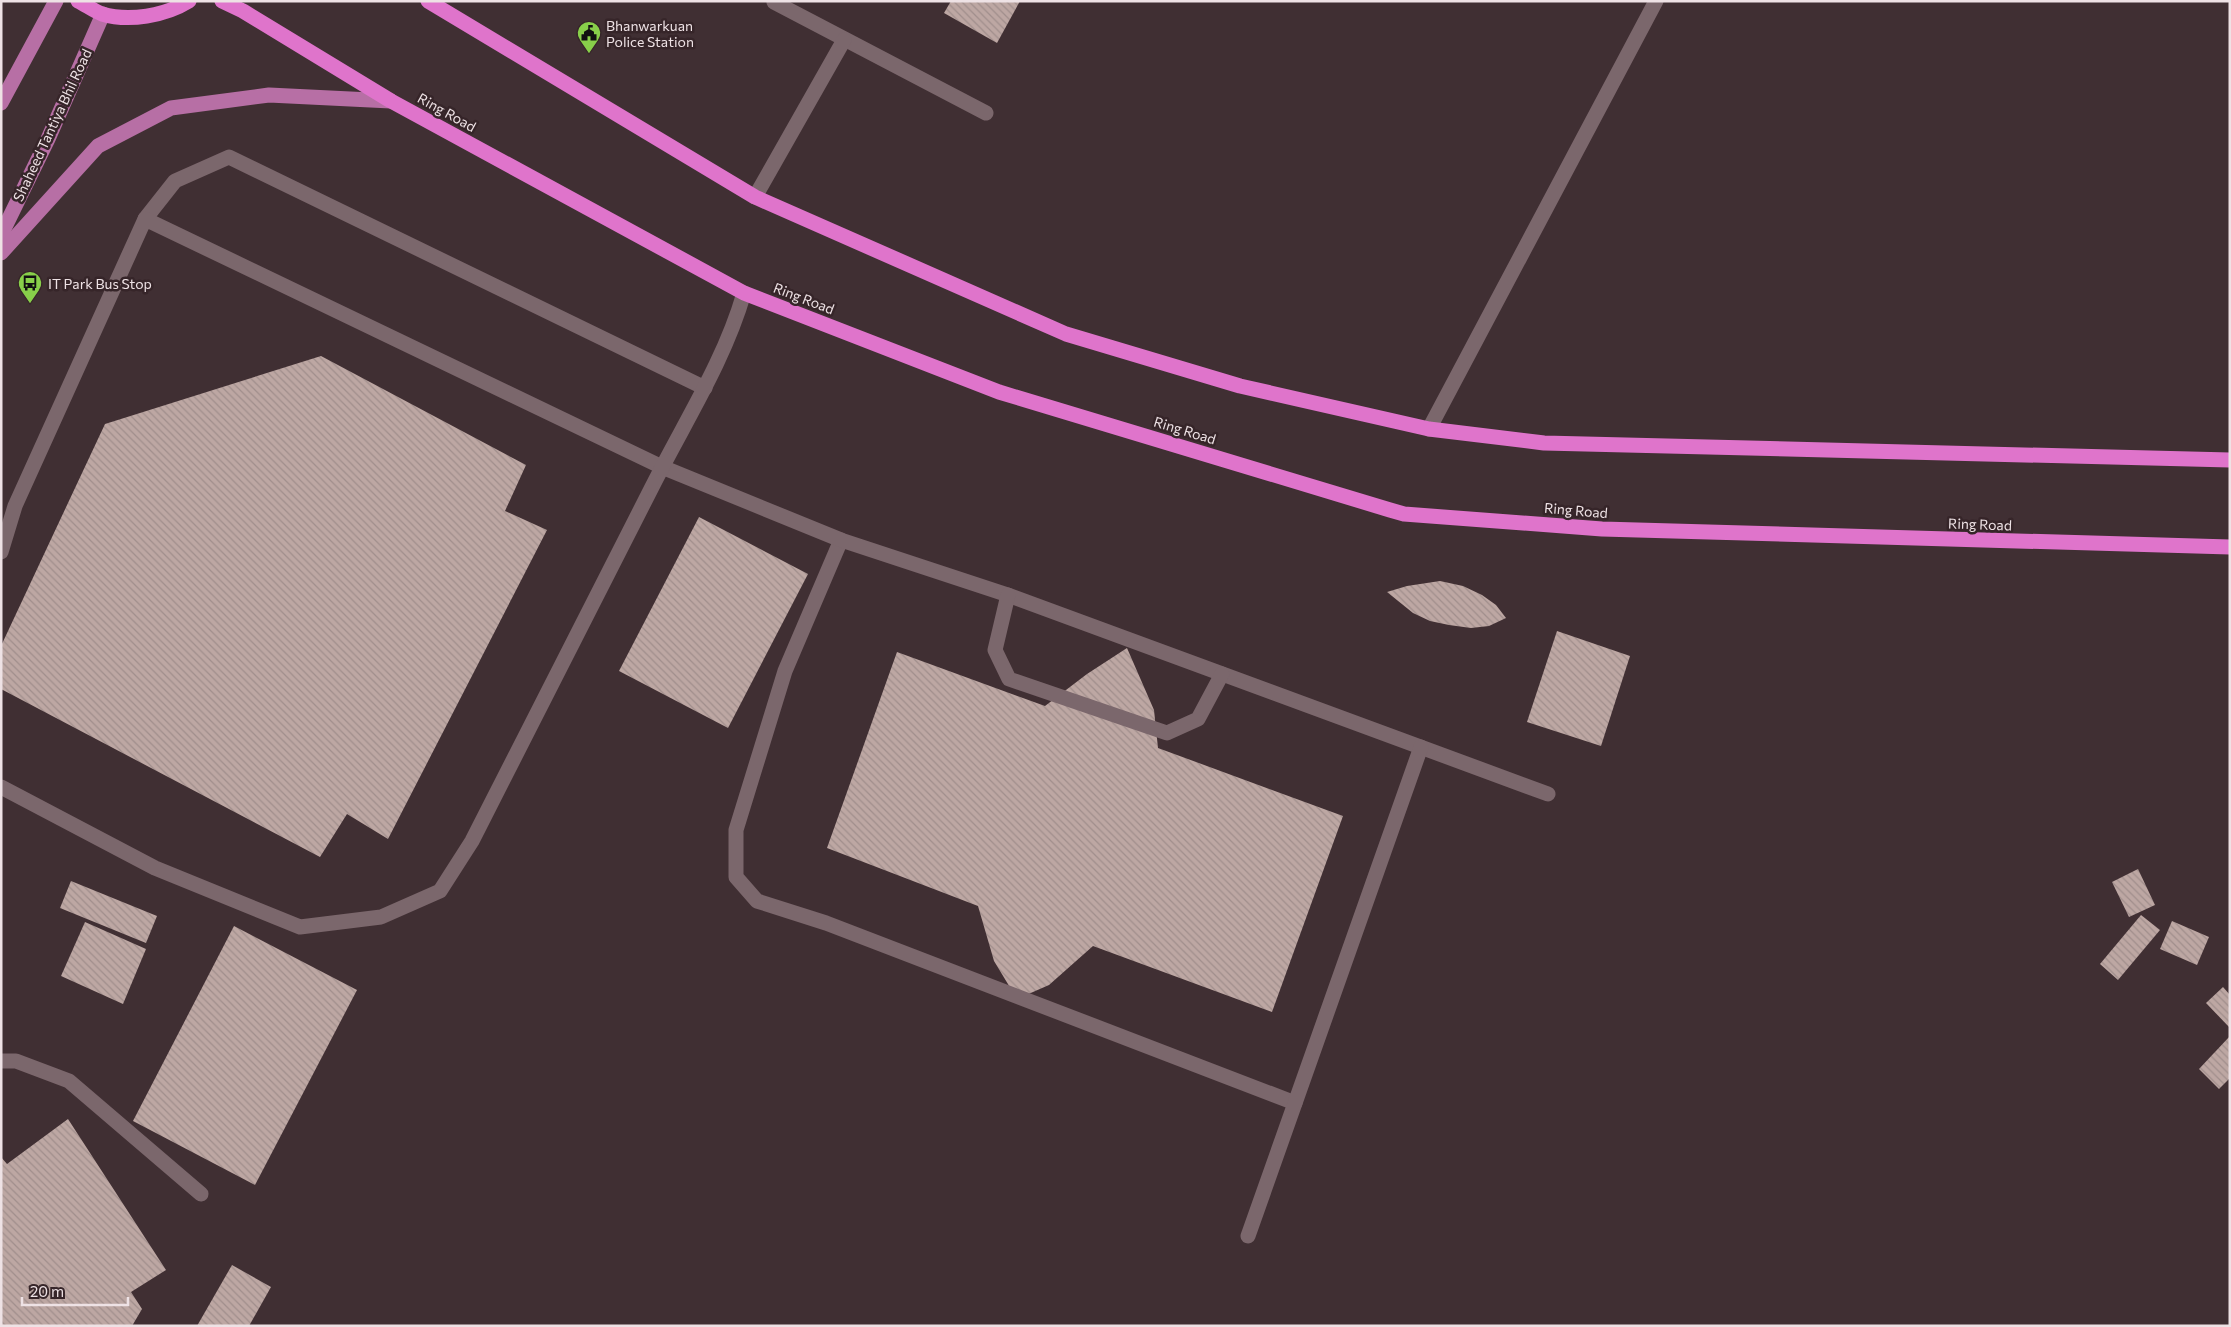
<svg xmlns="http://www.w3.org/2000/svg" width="2231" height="1327" viewBox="0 0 2231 1327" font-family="Commissioner,sans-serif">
<defs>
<pattern id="building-back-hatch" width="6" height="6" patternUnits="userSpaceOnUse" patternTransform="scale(1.25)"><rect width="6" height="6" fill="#bda7a3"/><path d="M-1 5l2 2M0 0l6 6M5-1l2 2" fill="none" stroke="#a08e8c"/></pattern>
</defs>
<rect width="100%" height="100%" fill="#402f33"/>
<g fill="url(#building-back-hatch)">
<polygon points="951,1 1020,1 997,43 944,13"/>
<polygon points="321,356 526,465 505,511 547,530 388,839 347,814 320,857 1,689 1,646 105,424"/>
<polygon points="699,517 808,574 728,728 619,671"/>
<polygon points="1440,581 1463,586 1482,595 1496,605 1506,618 1489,626 1471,628 1449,625 1430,621 1413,613 1387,592 1407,586"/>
<polygon points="1557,631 1630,656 1601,746 1527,722"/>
<polygon points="1127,648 1154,710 1158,748 1343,816 1272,1012 1093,946 1049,985 1017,999 994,961 978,906 827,848 897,652 1045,706 1087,674"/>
<polygon points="2138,869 2155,905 2129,917 2112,882"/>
<polygon points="71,881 157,916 146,943 60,908"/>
<polygon points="2141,915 2160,930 2118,980 2100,964"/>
<polygon points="2172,921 2209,937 2197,965 2160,949"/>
<polygon points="85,922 146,949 123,1004 61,976"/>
<polygon points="234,926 357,990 255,1185 133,1121"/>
<polygon points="2223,987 2230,995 2230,1028 2206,1003"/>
<polygon points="2230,1036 2230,1078 2219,1089 2199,1069"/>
<polygon points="68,1119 166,1270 131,1292 142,1309 132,1326 1,1326 1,1157 7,1164"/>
<polygon points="232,1265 271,1287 249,1326 197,1326"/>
</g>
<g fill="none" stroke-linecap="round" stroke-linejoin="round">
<g stroke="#7b676c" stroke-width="15">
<polyline points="774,2 986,113"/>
<polyline points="755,197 844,40"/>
<polyline points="145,219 175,181 229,157 705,388"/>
<polyline points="1429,429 1656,1"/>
<polyline points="841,540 785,671 736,830 736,877 757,901 826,923 1295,1103"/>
<polyline points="1,552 15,506 145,219 662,467 841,540 1008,595 1548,794"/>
<polyline points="1008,595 995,650 1009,679 1167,733 1198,719 1222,674"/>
<path d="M1,787l154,81 145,59 81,-10 59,-26 32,-50c60,-118 120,-236 180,-354 32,-64 72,-125 92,-194"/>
<polyline points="1,1061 16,1061 69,1081 201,1194"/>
<polyline points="1248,1236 1421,747"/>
</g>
<g stroke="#b76fa5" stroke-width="15">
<polyline points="1,103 56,1"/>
<polyline points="1,235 48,139 103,14"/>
<polyline points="1,253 98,146 171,108 269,95 391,101"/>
</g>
<g stroke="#df74cb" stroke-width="15">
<path d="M78,1c8,4 16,10 24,13 27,8 63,2 87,-13"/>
<polyline points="222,1 243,11 391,101 744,293 999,392 1390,510 1404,514 1602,529 2230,547"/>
<polyline points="428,1 755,197 1066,334 1240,386 1429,429 1544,443 2230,460"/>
</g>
</g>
<defs>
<g id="civic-pin" transform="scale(1.25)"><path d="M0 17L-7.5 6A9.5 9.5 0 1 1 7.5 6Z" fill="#88cf4a" stroke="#362529"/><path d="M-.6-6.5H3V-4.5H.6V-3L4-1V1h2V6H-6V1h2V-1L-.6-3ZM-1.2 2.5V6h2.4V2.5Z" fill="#111"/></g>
<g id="bus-pin" transform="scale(1.25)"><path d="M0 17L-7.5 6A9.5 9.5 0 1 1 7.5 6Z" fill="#88cf4a" stroke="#362529"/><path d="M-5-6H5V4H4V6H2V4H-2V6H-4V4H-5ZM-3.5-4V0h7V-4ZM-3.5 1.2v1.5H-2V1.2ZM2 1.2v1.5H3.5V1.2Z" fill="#111"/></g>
</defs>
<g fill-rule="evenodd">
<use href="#civic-pin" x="589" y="33"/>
<use href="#bus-pin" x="30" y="283"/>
</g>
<g text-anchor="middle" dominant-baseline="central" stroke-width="5" stroke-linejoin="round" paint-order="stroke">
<g font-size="14" fill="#eee2e5" stroke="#362529" text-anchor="start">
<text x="606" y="25">Bhanwarkuan<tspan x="606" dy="16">Police Station</tspan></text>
<text x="48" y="283">IT Park Bus Stop</text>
</g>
<g font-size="14" fill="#eee2e5" stroke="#362529">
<text transform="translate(447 112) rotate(29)">Ring Road</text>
<text transform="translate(52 125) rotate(-65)">Shaheed Tantiya Bhil Road</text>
<text transform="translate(804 298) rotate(21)">Ring Road</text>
<text transform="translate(1185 430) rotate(17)">Ring Road</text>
<text transform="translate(1576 510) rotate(5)">Ring Road</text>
<text transform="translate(1980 524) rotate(2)">Ring Road</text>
</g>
</g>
<rect width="2231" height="1327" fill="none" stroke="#eee2e5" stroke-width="5"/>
<path d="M22 1297v8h106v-8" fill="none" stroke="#eee2e5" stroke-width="2.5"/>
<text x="30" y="1297" font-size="15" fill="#eee2e5" stroke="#362529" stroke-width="4" paint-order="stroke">20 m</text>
</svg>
